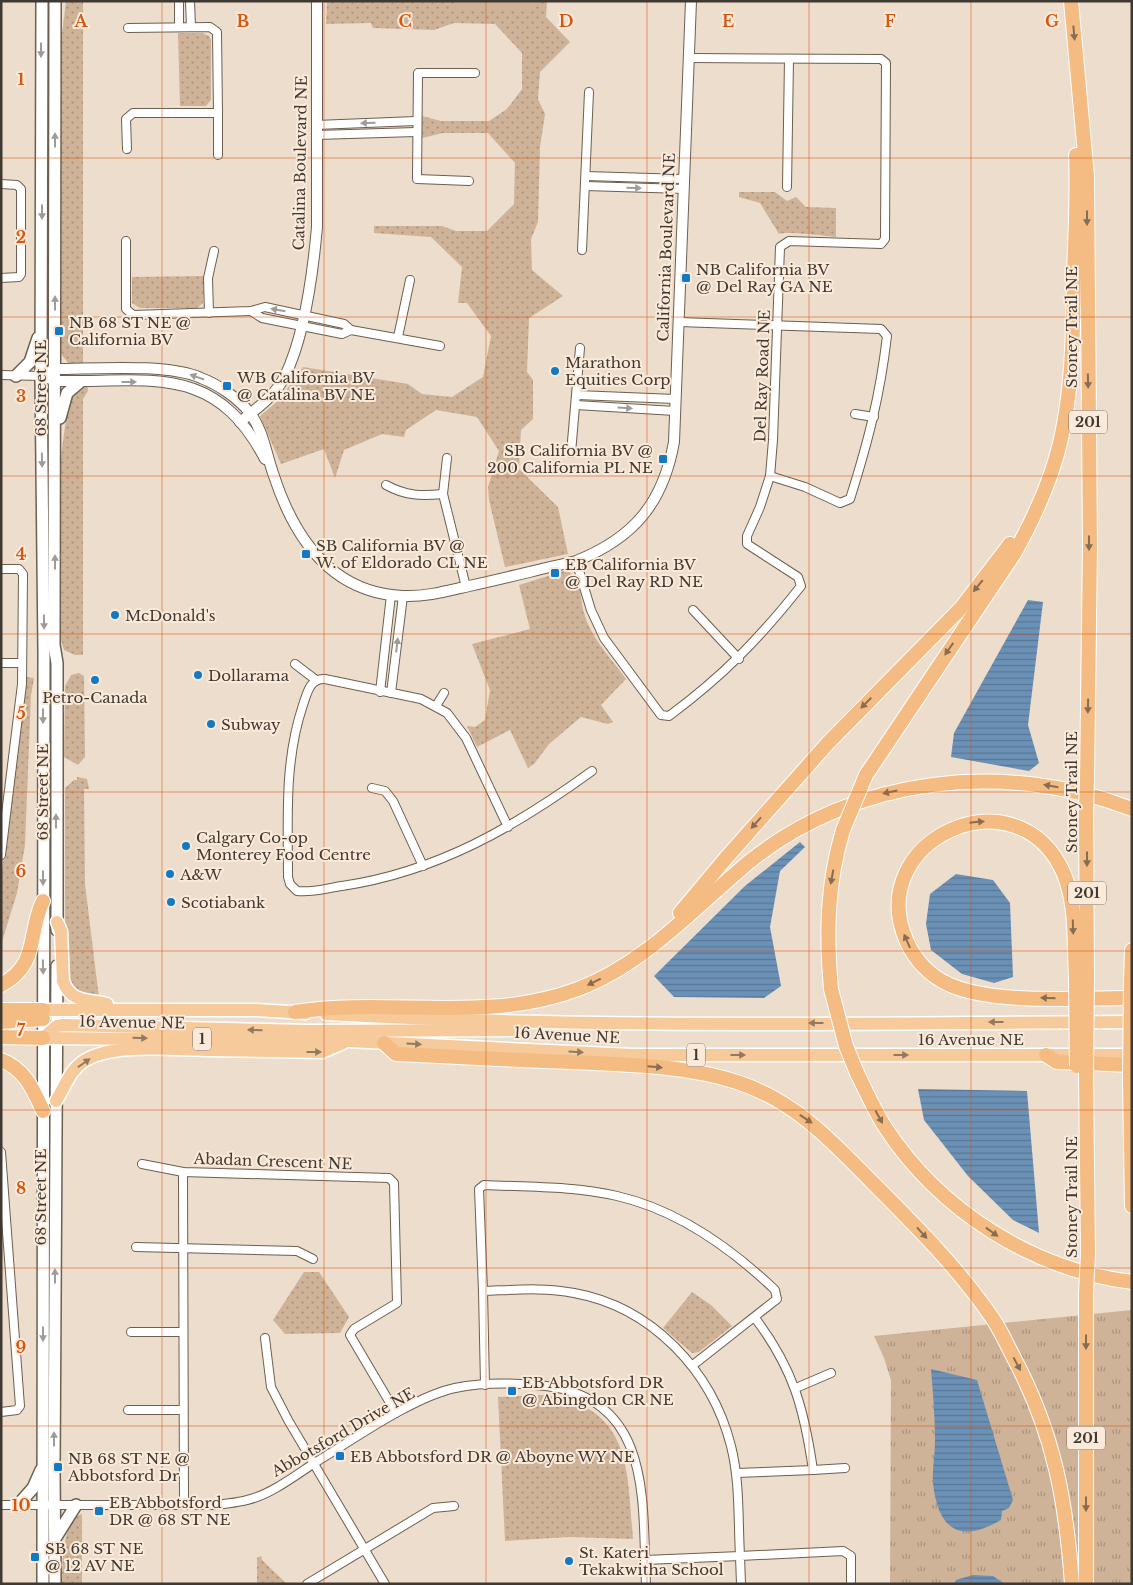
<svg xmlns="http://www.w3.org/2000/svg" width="1133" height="1585" viewBox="0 0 1133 1585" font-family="'Libre Baskerville',serif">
<defs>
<pattern id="grass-tufts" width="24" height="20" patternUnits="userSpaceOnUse" patternTransform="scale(1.25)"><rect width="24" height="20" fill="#ceb398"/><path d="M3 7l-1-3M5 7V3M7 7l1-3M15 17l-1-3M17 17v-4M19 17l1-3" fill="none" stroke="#a9937d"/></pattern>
<pattern id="park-dots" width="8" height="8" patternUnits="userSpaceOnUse" patternTransform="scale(1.25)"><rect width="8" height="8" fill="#ceb398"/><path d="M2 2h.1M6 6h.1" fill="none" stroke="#a9937d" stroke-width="1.8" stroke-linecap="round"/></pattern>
<pattern id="water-rules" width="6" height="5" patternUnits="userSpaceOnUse" patternTransform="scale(1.25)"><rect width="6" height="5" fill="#6b91b6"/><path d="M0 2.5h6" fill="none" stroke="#597795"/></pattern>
</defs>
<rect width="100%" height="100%" fill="#edddcc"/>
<polygon fill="url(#grass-tufts)" points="1132,1310 1132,1584 890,1584 891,1380 884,1358 874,1336"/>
<g fill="url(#park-dots)">
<polygon points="66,1 83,1 83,366 69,364 61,354 61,42"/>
<polygon points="327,1 547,1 546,17 570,42 540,72 538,99 545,114 540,147 538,222 531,239 532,270 563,296 529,318 527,372 533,380 533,419 521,430 519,469 558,507 568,554 505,567 489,500 488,487 499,451 477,417 436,410 406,430 404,437 382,434 344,450 335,478 324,449 281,464 260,416 280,399 303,367 408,384 422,394 452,397 483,377 491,336 467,303 458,303 462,267 431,237 374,233 374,226 442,226 456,231 487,231 514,204 515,163 488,133 443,133 422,138 422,116 441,121 489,121 507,109 522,89 522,53 495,24 454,23 434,30 373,28 371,23 326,24"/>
<polygon points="178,33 202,33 209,36 211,40 211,100 206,106 180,106"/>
<path d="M739,192h36l12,9 9,-4 10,10 30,1v29c-11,-1 -51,-6 -57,-3l-19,-31 -21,-6z"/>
<polygon points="204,276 203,303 197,308 140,308 132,303 132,277"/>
<polygon points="87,386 88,391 83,399 83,655 75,655 64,650 61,640 61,456 69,397 80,388"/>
<path d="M564,571c18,1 16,29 20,42 7,25 27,45 42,66l-25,26 12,17 -5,2 -27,-7 -32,27 -15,20 -6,4 -18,-38 -33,17 -10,-21 8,1 10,-7 5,-30 -18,-46 58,-15 -11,-44z"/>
<polygon points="79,673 84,676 85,757 78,765 64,757 65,686 71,675"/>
<polygon points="27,677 34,678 31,695 25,845 17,893 1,945 1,878"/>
<path d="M77,777l10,2 2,10h-5l1,95 14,114c-25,-2 -26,-6 -34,-29v-181l9,-8h3z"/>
<polygon points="304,1272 319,1272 349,1317 340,1333 285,1334 273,1320"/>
<polygon points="692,1292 711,1305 732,1326 699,1352 692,1353 663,1328"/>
<path d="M542,1395c90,11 85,73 91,144l-64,-2 -64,4 -7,-144z"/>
<path d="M82,1514v70h-20c0,-18 0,-65 20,-70z"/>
<polygon points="261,1556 262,1560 287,1584 257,1584 257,1558"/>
</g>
<polygon fill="#ceb398" points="456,1 535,1 535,11 455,9"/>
<g fill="url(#water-rules)">
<polygon points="1028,600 1043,602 1028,725 1039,763 1029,771 951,757 954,733"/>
<polygon points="800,842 805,847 780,871 770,927 781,986 764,998 674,997 654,976 745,886"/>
<polygon points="956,874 993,880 1010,903 1013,977 994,983 962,974 931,950 926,924 930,894"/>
<polygon points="918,1089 1027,1091 1039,1233 1013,1220 968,1176 924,1120"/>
<path d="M931,1369l46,11 36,120 -4,8 -7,3 -1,9c-41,24 -63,10 -68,-37 -1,-13 2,-28 2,-42 0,-24 -2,-48 -4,-72z"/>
<polygon points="973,1575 993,1576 1005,1584 954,1584 956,1580"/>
</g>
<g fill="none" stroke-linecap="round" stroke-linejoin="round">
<g stroke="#6d5f50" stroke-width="10">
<g id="minor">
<polyline points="179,1 179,27"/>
<polyline points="190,1 191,27"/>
<polyline points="218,113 218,155"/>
<polyline points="316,125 416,121"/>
<polyline points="316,135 416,132"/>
<polyline points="127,149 126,119 133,113 218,113 217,32 210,27 128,28"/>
<polyline points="586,176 684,179"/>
<polyline points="469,181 417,179 418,73 475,73"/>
<polyline points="1,184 17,185 21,189 21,274 19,277 1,278"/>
<polyline points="585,186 684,189"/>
<polyline points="787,187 789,59"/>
<polyline points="126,241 126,309 133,315 251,311 265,307 344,324 351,330"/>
<polyline points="582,250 589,92"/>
<polyline points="251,311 262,318 342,334 351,330 440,346"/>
<polyline points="209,313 208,278 214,251"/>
<path d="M679,322l202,7 6,7c-7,60 -19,106 -37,163l-10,4 -35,-16 -35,-11"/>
<polyline points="398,337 410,280"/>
<polyline points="1,375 41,376"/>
<polyline points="577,395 675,399"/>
<polyline points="576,405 675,411"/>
<polyline points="855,414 874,417"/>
<polyline points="571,453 580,348"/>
<polyline points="447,458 443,494 466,587"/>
<path d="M386,485c20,11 35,11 57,9"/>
<path d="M576,561l15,49 13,28 57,77 8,1c54,-40 91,-78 132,-130l-3,-9 -51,-33v-8l13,-29 10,-31 3,-36 7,-193 9,-6 92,3 4,-5 1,-176 -5,-4 -192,-1"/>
<polyline points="1,569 19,569 23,574 22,684 1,855"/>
<polyline points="693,610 739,659"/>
<polyline points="1,663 22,663"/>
<polyline points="295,664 316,680"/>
<polyline points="380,692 391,595"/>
<polyline points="391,693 403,596"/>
<polyline points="436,706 444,693"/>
<polyline points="372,788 385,791 393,801 423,866"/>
<path d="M508,827l-42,-89 -19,-25 -26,-14 -96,-20c-15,-1 -18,14 -22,26 -19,56 -15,114 -15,172l2,7 7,7c14,2 31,-3 45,-5 95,-14 173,-59 250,-115"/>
<polyline points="1,1152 20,1406 17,1410 1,1412"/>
<polyline points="142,1164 183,1172 389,1178 394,1183 397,1303 354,1329 350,1335 396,1413"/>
<polyline points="183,1172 184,1505"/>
<polyline points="136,1247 297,1251 313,1259"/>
<path d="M483,1291l-4,-102 5,-4c44,2 90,1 133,11 61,14 114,52 158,94l2,9 -84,66"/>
<polyline points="131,1332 183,1332"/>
<polyline points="265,1338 271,1387 288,1420 385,1584"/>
<path d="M485,1385l-2,-94c30,-1 61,-4 91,2 78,14 138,78 157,153 9,35 7,74 9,110l-95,4"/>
<polyline points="796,1388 831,1373"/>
<polyline points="128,1410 183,1410"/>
<polyline points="813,1470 845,1468"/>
<path d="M736,1473l77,-3c-9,-62 -20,-102 -58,-152"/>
<path d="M1,1505h216c10,-2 20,-2 30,-5 23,-5 49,-25 69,-38 38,-23 97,-65 139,-74 29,-6 63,-5 91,-2 107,14 96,115 100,198"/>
<polyline points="307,1584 433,1508 454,1506"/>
<polyline points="741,1584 740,1556 843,1551 851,1556 851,1584"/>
</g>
</g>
<g stroke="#6d5f50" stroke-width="12">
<g id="tertiary">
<path d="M41,376l14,-7c39,0 112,-6 146,9 18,7 37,20 49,35 14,19 16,41 24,63 20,61 57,117 129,120 23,1 44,-5 66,-10 36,-8 72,-17 107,-25 58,-23 87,-58 98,-119l17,-441"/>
<path d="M48,378l7,3c93,2 159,-20 210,78"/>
<path d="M240,422c16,-13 36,-27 45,-46 20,-41 28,-104 32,-149v-226"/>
</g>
</g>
<g stroke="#6d5f50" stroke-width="14">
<g id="secondary">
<polyline points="42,1 41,376 44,652 43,1584"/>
<polyline points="55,1 54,645 57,663 57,930"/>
<polyline points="16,376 30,362 38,338"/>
<polyline points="60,418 67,393 80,382"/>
<polyline points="18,1505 33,1488 41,1470"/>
<polyline points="56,1537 76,1505"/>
<polyline points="55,1584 54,1470 57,966"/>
</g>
</g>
<g stroke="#fff" stroke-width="15">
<g id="trunk">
<path d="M57,922l4,9 2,50c8,22 24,18 44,23"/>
<polyline points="43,1010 256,1010 306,1013"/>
<path d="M326,1014c268,15 537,9 806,8"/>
<polyline points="43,1038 348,1041 632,1055 1132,1055"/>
<polyline points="43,1038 57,1026 63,1025 308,1031 517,1030"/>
<path d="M56,1101c9,-14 13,-30 28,-40 30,-19 92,-11 127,-11 37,1 74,1 111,2l21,-9"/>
</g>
</g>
<g stroke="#fff" stroke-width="16">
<g id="motorway">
<polyline points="1071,1 1087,176 1090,546 1087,780"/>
<path d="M866,775l148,-221c19,-34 37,-73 46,-111 13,-54 13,-111 14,-166 1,-41 4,-81 2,-122"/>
<polyline points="1086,811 1087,976"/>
<polyline points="680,913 726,858 828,743 961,608 1010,544"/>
<path d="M1076,979c-2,-34 1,-73 -12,-105 -46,-106 -203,-34 -157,68 8,18 23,34 41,42 44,21 134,14 184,14"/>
<polyline points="1131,983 1132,950"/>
<path d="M1,985c39,-21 26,-51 42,-84"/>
<path d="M831,989c-5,-55 -4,-106 12,-159"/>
<polyline points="1,1010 43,1010"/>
<path d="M295,1012c95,-15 190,12 283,-23 67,-25 118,-83 171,-127 106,-86 257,-102 383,-53"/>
<polyline points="1,1022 43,1019"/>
<polyline points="1,1037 43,1038"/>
<path d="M384,1043l12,11c59,3 118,6 176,8 56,3 112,3 165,20 58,19 95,59 136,101 43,43 86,86 120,136 8,12 14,26 21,39 40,76 52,142 58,226"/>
<polyline points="1046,1055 1057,1062 1132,1065"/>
<path d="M1,1060c24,9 32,29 42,51"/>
<path d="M857,1073c9,18 17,37 28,54 55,84 148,143 247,155"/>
<polyline points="1086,1074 1088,1254"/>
<polyline points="1130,1080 1132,1206"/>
<polyline points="1086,1584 1086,1293"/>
</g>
</g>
<use href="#minor" stroke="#fff" stroke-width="8"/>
<use href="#tertiary" stroke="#fff" stroke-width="10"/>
<use href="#secondary" stroke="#fff" stroke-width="11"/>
<use href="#trunk" stroke="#f6ca9b" stroke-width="12"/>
<use href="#motorway" stroke="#f4bc82" stroke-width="14"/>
<g stroke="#fff" stroke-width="16" stroke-linecap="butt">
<g id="motorway-bridge">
<polyline points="1086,811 1087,780"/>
<polyline points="843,830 866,775"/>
<polyline points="1076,979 1077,1066"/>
<polyline points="831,989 846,1046 857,1073"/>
<polyline points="1086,1074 1087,976"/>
<polyline points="1130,1080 1131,983"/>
<polyline points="1086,1293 1088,1254"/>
</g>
</g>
<use href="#motorway-bridge" stroke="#f4bc82" stroke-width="14"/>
</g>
<defs><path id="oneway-solid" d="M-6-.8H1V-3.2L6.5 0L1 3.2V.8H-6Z" transform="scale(1.25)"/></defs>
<g fill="#876d52">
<use href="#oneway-solid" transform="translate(1074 33) rotate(85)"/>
<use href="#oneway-solid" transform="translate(1087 218) rotate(90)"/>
<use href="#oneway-solid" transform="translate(1088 381) rotate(89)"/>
<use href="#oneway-solid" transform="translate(1089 543) rotate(90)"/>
<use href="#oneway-solid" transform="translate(978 586) rotate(129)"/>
<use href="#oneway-solid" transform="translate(949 649) rotate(125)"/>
<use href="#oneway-solid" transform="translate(866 703) rotate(135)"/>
<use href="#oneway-solid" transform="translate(1088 706) rotate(91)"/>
<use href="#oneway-solid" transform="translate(1051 786) rotate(-170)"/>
<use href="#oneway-solid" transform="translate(890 792) rotate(168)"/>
<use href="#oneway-solid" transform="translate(977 822) rotate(-6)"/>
<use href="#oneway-solid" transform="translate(756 823) rotate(132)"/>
<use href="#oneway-solid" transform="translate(1087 859) rotate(90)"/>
<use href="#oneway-solid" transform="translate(832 877) rotate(100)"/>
<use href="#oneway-solid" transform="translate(1073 927) rotate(88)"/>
<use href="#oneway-solid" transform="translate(907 941) rotate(-114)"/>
<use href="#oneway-solid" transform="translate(594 982) rotate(154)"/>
<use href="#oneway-solid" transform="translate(1048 998) rotate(-179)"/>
<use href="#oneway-solid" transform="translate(655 1067) rotate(5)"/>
<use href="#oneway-solid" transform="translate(879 1117) rotate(61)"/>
<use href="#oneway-solid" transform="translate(806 1119) rotate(33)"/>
<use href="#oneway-solid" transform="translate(992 1232) rotate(36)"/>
<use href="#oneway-solid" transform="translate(922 1233) rotate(48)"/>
<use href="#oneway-solid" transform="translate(1086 1342) rotate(90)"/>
<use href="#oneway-solid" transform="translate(1017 1364) rotate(62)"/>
<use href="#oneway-solid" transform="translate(1086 1504) rotate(90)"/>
</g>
<g fill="#9f9c98">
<use href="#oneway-solid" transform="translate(41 50) rotate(90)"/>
<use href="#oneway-solid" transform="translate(368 123) rotate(178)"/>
<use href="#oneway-solid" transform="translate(55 140) rotate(-90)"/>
<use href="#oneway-solid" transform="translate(634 188) rotate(2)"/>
<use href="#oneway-solid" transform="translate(42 212) rotate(90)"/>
<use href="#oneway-solid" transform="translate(55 303) rotate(-90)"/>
<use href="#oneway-solid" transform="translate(278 310) rotate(-170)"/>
<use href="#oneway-solid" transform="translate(197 377) rotate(-161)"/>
<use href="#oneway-solid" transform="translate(129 382)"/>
<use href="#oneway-solid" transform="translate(625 408) rotate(3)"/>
<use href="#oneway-solid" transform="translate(42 460) rotate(89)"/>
<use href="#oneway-solid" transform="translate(55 562) rotate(-90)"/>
<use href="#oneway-solid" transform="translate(44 622) rotate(89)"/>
<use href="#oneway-solid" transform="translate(397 645) rotate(-83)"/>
<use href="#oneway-solid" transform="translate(43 716) rotate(90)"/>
<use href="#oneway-solid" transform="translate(56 821) rotate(-90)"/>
<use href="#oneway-solid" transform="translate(43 878) rotate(90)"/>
<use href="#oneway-solid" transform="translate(43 967) rotate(89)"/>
<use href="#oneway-solid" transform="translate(55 1276) rotate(-90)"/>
<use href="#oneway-solid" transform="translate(43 1334) rotate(90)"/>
<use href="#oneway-solid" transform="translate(54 1439) rotate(-90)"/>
</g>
<g fill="#917a61">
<use href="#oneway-solid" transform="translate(996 1022) rotate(180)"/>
<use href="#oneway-solid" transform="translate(816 1023) rotate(180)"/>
<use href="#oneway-solid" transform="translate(255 1030) rotate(-178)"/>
<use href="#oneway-solid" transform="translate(140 1038) rotate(1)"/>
<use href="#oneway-solid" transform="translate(414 1044) rotate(3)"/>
<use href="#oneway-solid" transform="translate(314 1052)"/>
<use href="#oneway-solid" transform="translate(576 1052) rotate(3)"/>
<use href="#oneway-solid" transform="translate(738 1055)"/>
<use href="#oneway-solid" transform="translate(901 1055)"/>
<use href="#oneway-solid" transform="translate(84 1063) rotate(-35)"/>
</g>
<path fill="none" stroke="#d75610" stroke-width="1" stroke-opacity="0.55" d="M162,1v1583M324,1v1583M486,1v1583M647,1v1583M809,1v1583M971,1v1583M1,158h1131M1,317h1131M1,476h1131M1,634h1131M1,792h1131M1,951h1131M1,1110h1131M1,1268h1131M1,1426h1131"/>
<g fill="#127ac5" stroke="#fbead9" stroke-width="2">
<rect x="681" y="273" width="10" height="10" rx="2.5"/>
<rect x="54" y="326" width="10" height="10" rx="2.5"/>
<circle cx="555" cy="371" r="5"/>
<rect x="222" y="381" width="10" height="10" rx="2.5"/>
<rect x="658" y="454" width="10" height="10" rx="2.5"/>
<rect x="301" y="549" width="10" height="10" rx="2.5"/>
<rect x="550" y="568" width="10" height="10" rx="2.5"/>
<circle cx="115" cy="615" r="5"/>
<circle cx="198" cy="675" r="5"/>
<circle cx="95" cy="680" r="5"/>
<circle cx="211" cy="724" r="5"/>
<circle cx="186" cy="846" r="5"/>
<circle cx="170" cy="874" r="5"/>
<circle cx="171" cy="902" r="5"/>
<rect x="507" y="1386" width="10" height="10" rx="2.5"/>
<rect x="335" y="1451" width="10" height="10" rx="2.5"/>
<rect x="53" y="1462" width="10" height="10" rx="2.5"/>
<rect x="94" y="1506" width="10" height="10" rx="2.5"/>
<rect x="30" y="1552" width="10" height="10" rx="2.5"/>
<circle cx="569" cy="1561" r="5"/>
</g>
<g text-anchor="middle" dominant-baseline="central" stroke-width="4" stroke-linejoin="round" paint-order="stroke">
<g fill="#fbead9" stroke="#776e64" stroke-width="1">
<rect x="1069" y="410.5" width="38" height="23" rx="4"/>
<rect x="1068" y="881.5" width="38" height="23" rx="4"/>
<rect x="193" y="1027.5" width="18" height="23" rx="4"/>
<rect x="687" y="1043.5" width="18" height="23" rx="4"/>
<rect x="1067" y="1426.5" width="38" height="23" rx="4"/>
</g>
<g font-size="14" font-weight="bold" fill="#3f3932">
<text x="1088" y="422">201</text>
<text x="1087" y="893">201</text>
<text x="202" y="1039">1</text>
<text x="696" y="1055">1</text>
<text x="1086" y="1438">201</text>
</g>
<g font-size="15" fill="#3f3932" stroke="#fbead9">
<text transform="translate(300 163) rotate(-89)">Catalina Boulevard NE</text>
<text transform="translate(666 247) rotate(-88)">California Boulevard NE</text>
<text transform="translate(1071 327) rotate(-90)">Stoney Trail NE</text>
<text transform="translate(762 376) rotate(-88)">Del Ray Road NE</text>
<text transform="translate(40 388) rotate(-90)">68 Street NE</text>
<text transform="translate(42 792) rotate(-90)">68 Street NE</text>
<text transform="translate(1071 792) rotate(-90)">Stoney Trail NE</text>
<text transform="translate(132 1022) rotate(1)">16 Avenue NE</text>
<text transform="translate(567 1035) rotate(3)">16 Avenue NE</text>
<text x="971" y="1039">16 Avenue NE</text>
<text transform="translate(273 1161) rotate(2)">Abadan Crescent NE</text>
<text transform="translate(40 1197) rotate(-90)">68 Street NE</text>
<text transform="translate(1071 1197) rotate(-90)">Stoney Trail NE</text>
<text transform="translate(343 1432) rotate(-30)">Abbotsford Drive NE</text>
</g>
<g font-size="15" fill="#3f3932" stroke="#fbead9" text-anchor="start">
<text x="696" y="269">NB California BV<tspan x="696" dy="17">@ Del Ray GA NE</tspan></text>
<text x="69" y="322">NB 68 ST NE @<tspan x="69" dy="17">California BV</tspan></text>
<text x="565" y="362">Marathon<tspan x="565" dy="17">Equities Corp</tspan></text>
<text x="237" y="377">WB California BV<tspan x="237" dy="17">@ Catalina BV NE</tspan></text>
<text x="653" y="450" text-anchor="end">SB California BV @<tspan x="653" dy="17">200 California PL NE</tspan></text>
<text x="316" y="545">SB California BV @<tspan x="316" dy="17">W. of Eldorado CL NE</tspan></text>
<text x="565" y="564">EB California BV<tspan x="565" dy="17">@ Del Ray RD NE</tspan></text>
<text x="125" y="615">McDonald's</text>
<text x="208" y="675">Dollarama</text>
<text x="95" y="697" text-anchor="middle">Petro-Canada</text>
<text x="221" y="724">Subway</text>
<text x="196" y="837">Calgary Co-op<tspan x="196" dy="17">Monterey Food Centre</tspan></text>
<text x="180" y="874">A&amp;W</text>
<text x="181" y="902">Scotiabank</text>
<text x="522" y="1382">EB Abbotsford DR<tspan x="522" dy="17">@ Abingdon CR NE</tspan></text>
<text x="350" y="1456">EB Abbotsford DR @ Aboyne WY NE</text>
<text x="68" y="1458">NB 68 ST NE @<tspan x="68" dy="17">Abbotsford Dr</tspan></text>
<text x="109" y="1502">EB Abbotsford<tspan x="109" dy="17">DR @ 68 ST NE</tspan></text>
<text x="45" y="1548">SB 68 ST NE<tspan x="45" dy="17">@ 12 AV NE</tspan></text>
<text x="579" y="1552">St. Kateri<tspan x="579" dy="17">Tekakwitha School</tspan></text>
</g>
</g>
<g font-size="16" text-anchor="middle" font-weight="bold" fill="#d75610" stroke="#fbead9" stroke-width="4" stroke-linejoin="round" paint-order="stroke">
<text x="81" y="27">A</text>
<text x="243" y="27">B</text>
<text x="405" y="27">C</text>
<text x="566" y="27">D</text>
<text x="728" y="27">E</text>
<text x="890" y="27">F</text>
<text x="1052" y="27">G</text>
<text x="21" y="85">1</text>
<text x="21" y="243">2</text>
<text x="21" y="402">3</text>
<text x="21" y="560">4</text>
<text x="21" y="719">5</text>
<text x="21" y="877">6</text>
<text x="21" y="1036">7</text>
<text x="21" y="1194">8</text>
<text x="21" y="1353">9</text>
<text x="21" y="1511">10</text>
</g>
<rect width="1133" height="1585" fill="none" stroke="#3f3932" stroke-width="5"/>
</svg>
